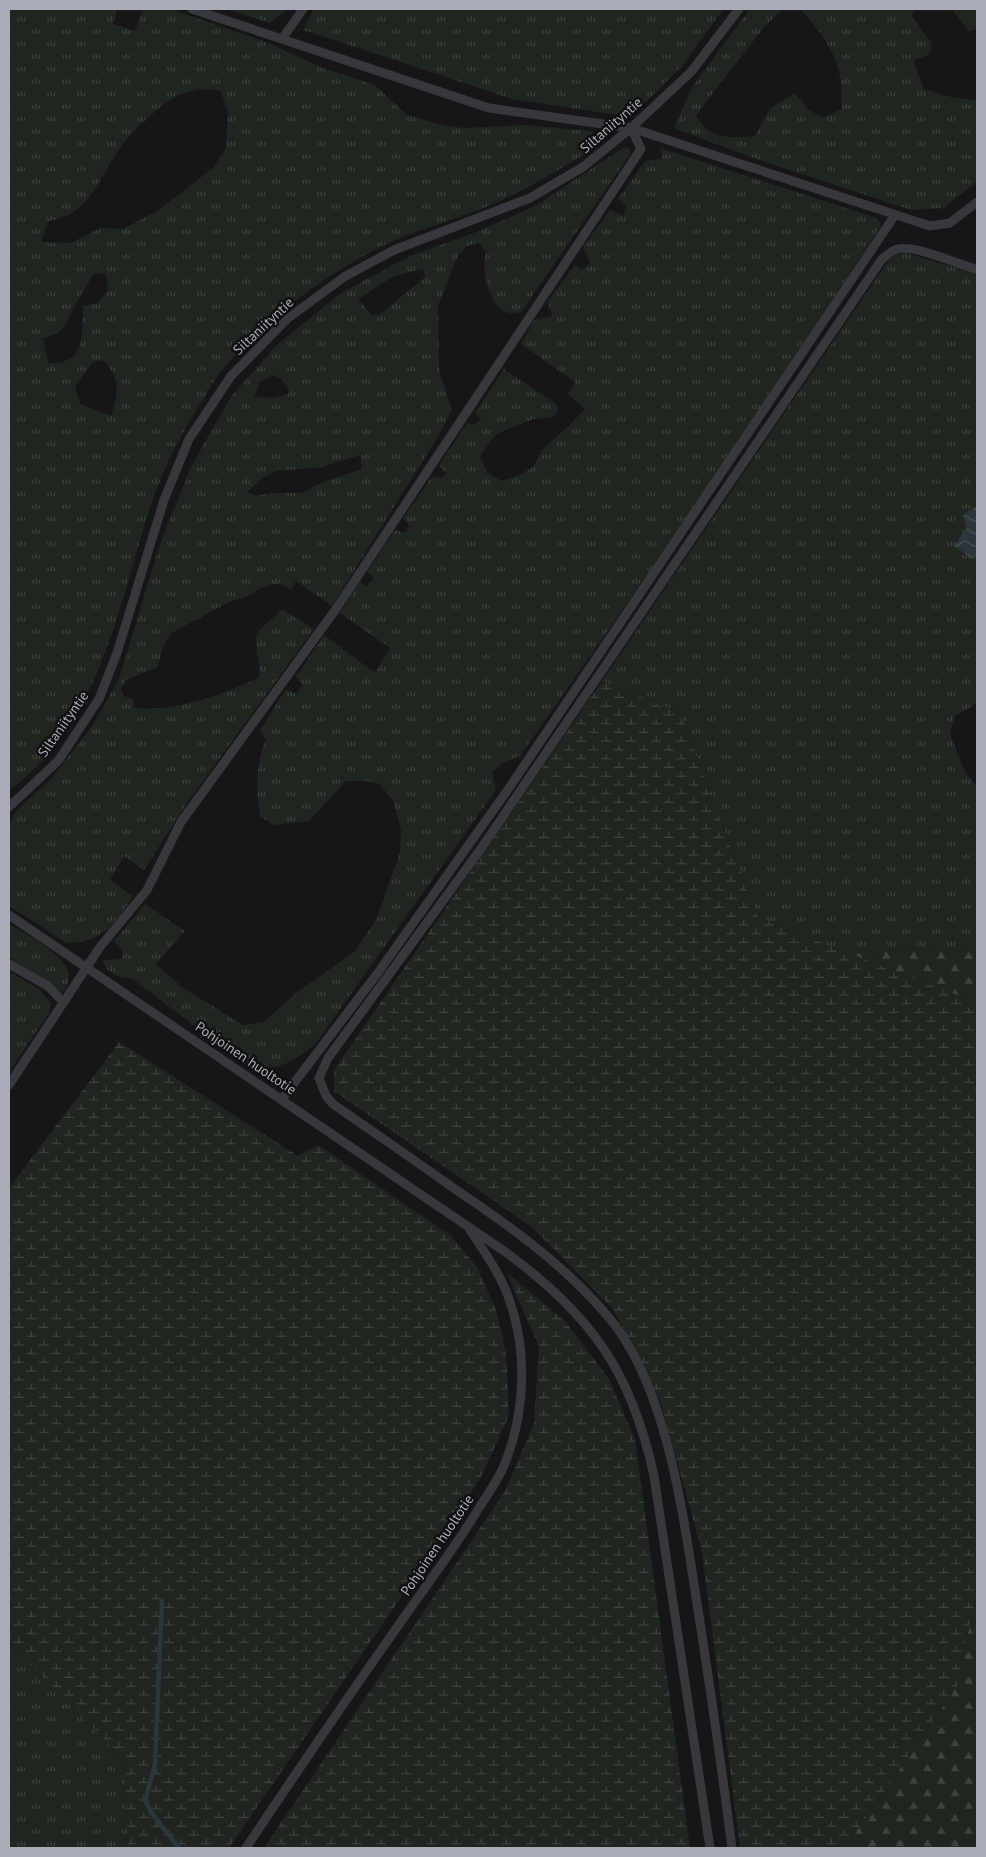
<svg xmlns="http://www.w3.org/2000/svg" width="986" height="1857" viewBox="0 0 986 1857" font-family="'PT Sans',sans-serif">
<defs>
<pattern id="grass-tufts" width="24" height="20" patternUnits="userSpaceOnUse" patternTransform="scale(1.25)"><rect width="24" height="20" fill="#1e261f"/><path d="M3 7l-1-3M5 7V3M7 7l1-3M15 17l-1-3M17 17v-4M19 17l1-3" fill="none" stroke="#3c433d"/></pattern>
<pattern id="forest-firs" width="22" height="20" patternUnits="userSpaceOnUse" patternTransform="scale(1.25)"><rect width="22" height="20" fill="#1e261f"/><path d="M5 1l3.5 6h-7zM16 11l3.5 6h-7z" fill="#3c433d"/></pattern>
<pattern id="wetland-marsh" width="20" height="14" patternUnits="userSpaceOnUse" patternTransform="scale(1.25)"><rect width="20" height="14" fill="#1e261f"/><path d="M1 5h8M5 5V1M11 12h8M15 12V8" fill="none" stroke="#3c433d"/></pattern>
<pattern id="water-waves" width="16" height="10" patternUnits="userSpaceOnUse" patternTransform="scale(1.25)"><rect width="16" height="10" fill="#2c353c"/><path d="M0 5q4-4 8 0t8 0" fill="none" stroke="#485056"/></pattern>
</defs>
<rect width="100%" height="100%" fill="#161618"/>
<g fill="url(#grass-tufts)" fill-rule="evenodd">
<path d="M9,9h108l-4,15 22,7 8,-22h27l99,34 54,25 52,17 32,30 38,11 20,2 60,-3 64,6 7,3 3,7 -4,7c-32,19 -63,39 -97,54 -40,18 -84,27 -124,48 -56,30 -110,71 -151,119 -8,9 -14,21 -20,31 -20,30 -38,65 -50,99 -34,101 -51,225 -144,291zM201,89l20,2 7,21 -2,36 -13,20 -56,43 -34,18 -23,-1 -29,15 -30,-1 7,-21c42,-5 52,-46 74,-76 12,-16 39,-41 57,-50 7,-3 15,-4 22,-6zM94,273l12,1 2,17 -11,12 -14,3c-2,29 5,59 -35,57l-5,-25 14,-4 9,-10 9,-19zM103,360c18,18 16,34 8,56l-31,-12 -5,-18 18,-24z"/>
<polygon points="227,9 287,9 270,23"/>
<polygon points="314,9 723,9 684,64 631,117 512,99 303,30"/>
<path d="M750,9h33l-18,17 -69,89c13,24 33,24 59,21l15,-28 25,-15 14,17 14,8 19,-9c-1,-10 0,-21 -2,-32 -3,-24 -23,-51 -40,-68h115l-3,7 20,28 -3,10 -16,7 11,28 30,9 23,2v81l-33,27 -33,2 -149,-49 -88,-33 18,-41z"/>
<polygon points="954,9 977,9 977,29 969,31 953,11"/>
<path d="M629,147l2,6 -110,159c-30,10 -41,-40 -35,-60l-7,-9 -12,3 -9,9 -20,51 1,64 13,40 -13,25 -107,171 -36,-25 -5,9 -11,-7 -19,5 -15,9 -17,5 -56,30c-10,8 -12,23 -15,35l-32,13 -5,9 3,7 9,3 1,9c38,5 90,-14 125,-30 3,-13 -8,-38 0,-47 6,-7 16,-14 23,-22l32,20 -129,177 -41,64 -20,-14 -14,24 23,16c-17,27 -31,47 -66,47l-58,-37v-80l6,-14 37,-34 41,-53 26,-46 41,-135 31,-77 39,-69 47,-53 64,-52 69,-37 69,-25 56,-25 88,-58zM423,269l2,8 -46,38 -7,1 -14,-17 36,-23zM272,375l8,3 9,11 -1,5 -14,4 -20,-1 6,-15zM360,455l2,14 -39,13 -22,11h-32l-12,3 -10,-4 16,-14 12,-7 47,-4z"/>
<path d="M660,148l217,70 4,8 -189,285 -172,245 -19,8 -9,8 4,18 -180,253c-24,20 -31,24 -63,27l-122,-92c-14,-1 -23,-4 -29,-18l20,-1 1,-8 -9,-10 31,-37 40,27 -29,33 26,23 61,38 21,-3 31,-28 60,-43 21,-31 24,-67 1,-23 -8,-29 -13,-17 -14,-3h-20l-37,40 -36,4 -13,-9c-4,-24 -5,-53 6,-76l-6,-10 26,-41 10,5 6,-9 -6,-8 28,-42 51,38 15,-25 -50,-35 20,-31 7,4 7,-8 -7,-6 28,-42 10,3 4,-8 -6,-7 29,-41 9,1 5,-4 -7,-9 28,-42 8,2 6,-6 -6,-6 29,-44 52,35 2,7 -4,6 -21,2 -37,15 -16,22 7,16 14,9 19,-6 13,-8 10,-18 26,-23 16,-17 -17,-15 7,-12 -54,-38 13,-24 17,-3 1,-4 -5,-11 28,-37 7,5 8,-7 -7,-16 27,-37 13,6 3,-10 -8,-7 27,-38 18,-3z"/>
<polygon points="906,253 977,274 977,506 963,515 972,559 977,557 977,703 955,716 950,734 965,772 977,786 977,945 850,954 758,918 680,713 602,681 888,261 896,255"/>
<path d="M9,924c16,10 67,34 59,58 0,4 -4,8 -6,11l-53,-36z"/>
<polygon points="9,971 40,990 51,1003 49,1013 9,1072"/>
<polygon points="9,1642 124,1760 128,1848 9,1848"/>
</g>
<g fill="url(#forest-firs)">
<polygon points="977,945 977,1003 850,954"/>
<polygon points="977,1589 977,1848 850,1848 851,1839 957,1686"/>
</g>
<g fill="url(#wetland-marsh)">
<polygon points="602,681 680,713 758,918 977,1003 977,1589 957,1686 851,1839 850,1848 740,1848 702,1552 661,1403 613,1309 532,1227 334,1091 334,1070"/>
<polygon points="119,1042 298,1156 318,1145 450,1235 477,1267 496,1310 506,1353 509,1416 482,1475 454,1520 229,1848 128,1848 124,1760 9,1642 9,1188"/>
<polygon points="507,1273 564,1320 609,1379 635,1439 690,1848 264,1848 505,1491 534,1423 539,1347"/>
</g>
<polygon fill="url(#water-waves)" points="977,506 977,557 973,559 954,546 966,529 963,515"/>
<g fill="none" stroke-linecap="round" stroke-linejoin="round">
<polyline stroke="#2c353c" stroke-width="4.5" points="162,1600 155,1765 145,1800 151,1812 179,1848"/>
<g stroke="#37383d" stroke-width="9">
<polyline points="282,39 303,9"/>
<polyline points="631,128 930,226 950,223 977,202"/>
<polyline points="9,807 58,761 99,699 117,653 164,500 189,439 231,376 287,319 344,277 394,250 530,198 583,167 631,128 691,72 739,9"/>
<path d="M9,915l498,338c85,64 124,117 147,223l56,372"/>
<polyline points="9,964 48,986 63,1002"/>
<polyline points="9,1085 100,947 147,890 181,822 336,609 641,149 631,128 489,108 192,9"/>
<polyline points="282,1099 377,974 509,788 895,215"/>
<path d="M246,1848c48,-72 97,-144 147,-215 29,-42 60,-82 86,-125 11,-17 23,-34 29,-53 17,-47 19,-105 2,-153 -8,-26 -25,-49 -40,-72"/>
<path d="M732,1848c-10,-78 -21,-155 -33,-232 -15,-93 -30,-232 -94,-303 -44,-51 -98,-89 -153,-126 -39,-28 -79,-55 -119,-83l-7,-8 -7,-18 9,-20 152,-208 402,-591c4,-3 8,-7 13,-9 15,-8 63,15 82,19"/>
</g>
</g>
<g text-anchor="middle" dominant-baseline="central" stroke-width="5" stroke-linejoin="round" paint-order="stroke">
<g font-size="14" fill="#a8adb8" stroke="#111113">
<text transform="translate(611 125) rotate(-41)">Siltaniityntie</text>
<text transform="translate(263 326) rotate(-43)">Siltaniityntie</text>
<text transform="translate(63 724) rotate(-55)">Siltaniityntie</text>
<text transform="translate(246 1058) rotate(34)">Pohjoinen huoltotie</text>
<text transform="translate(437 1545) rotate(-56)">Pohjoinen huoltotie</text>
</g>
</g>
<rect width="986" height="1857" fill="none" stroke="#a8adb8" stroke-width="20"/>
</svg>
